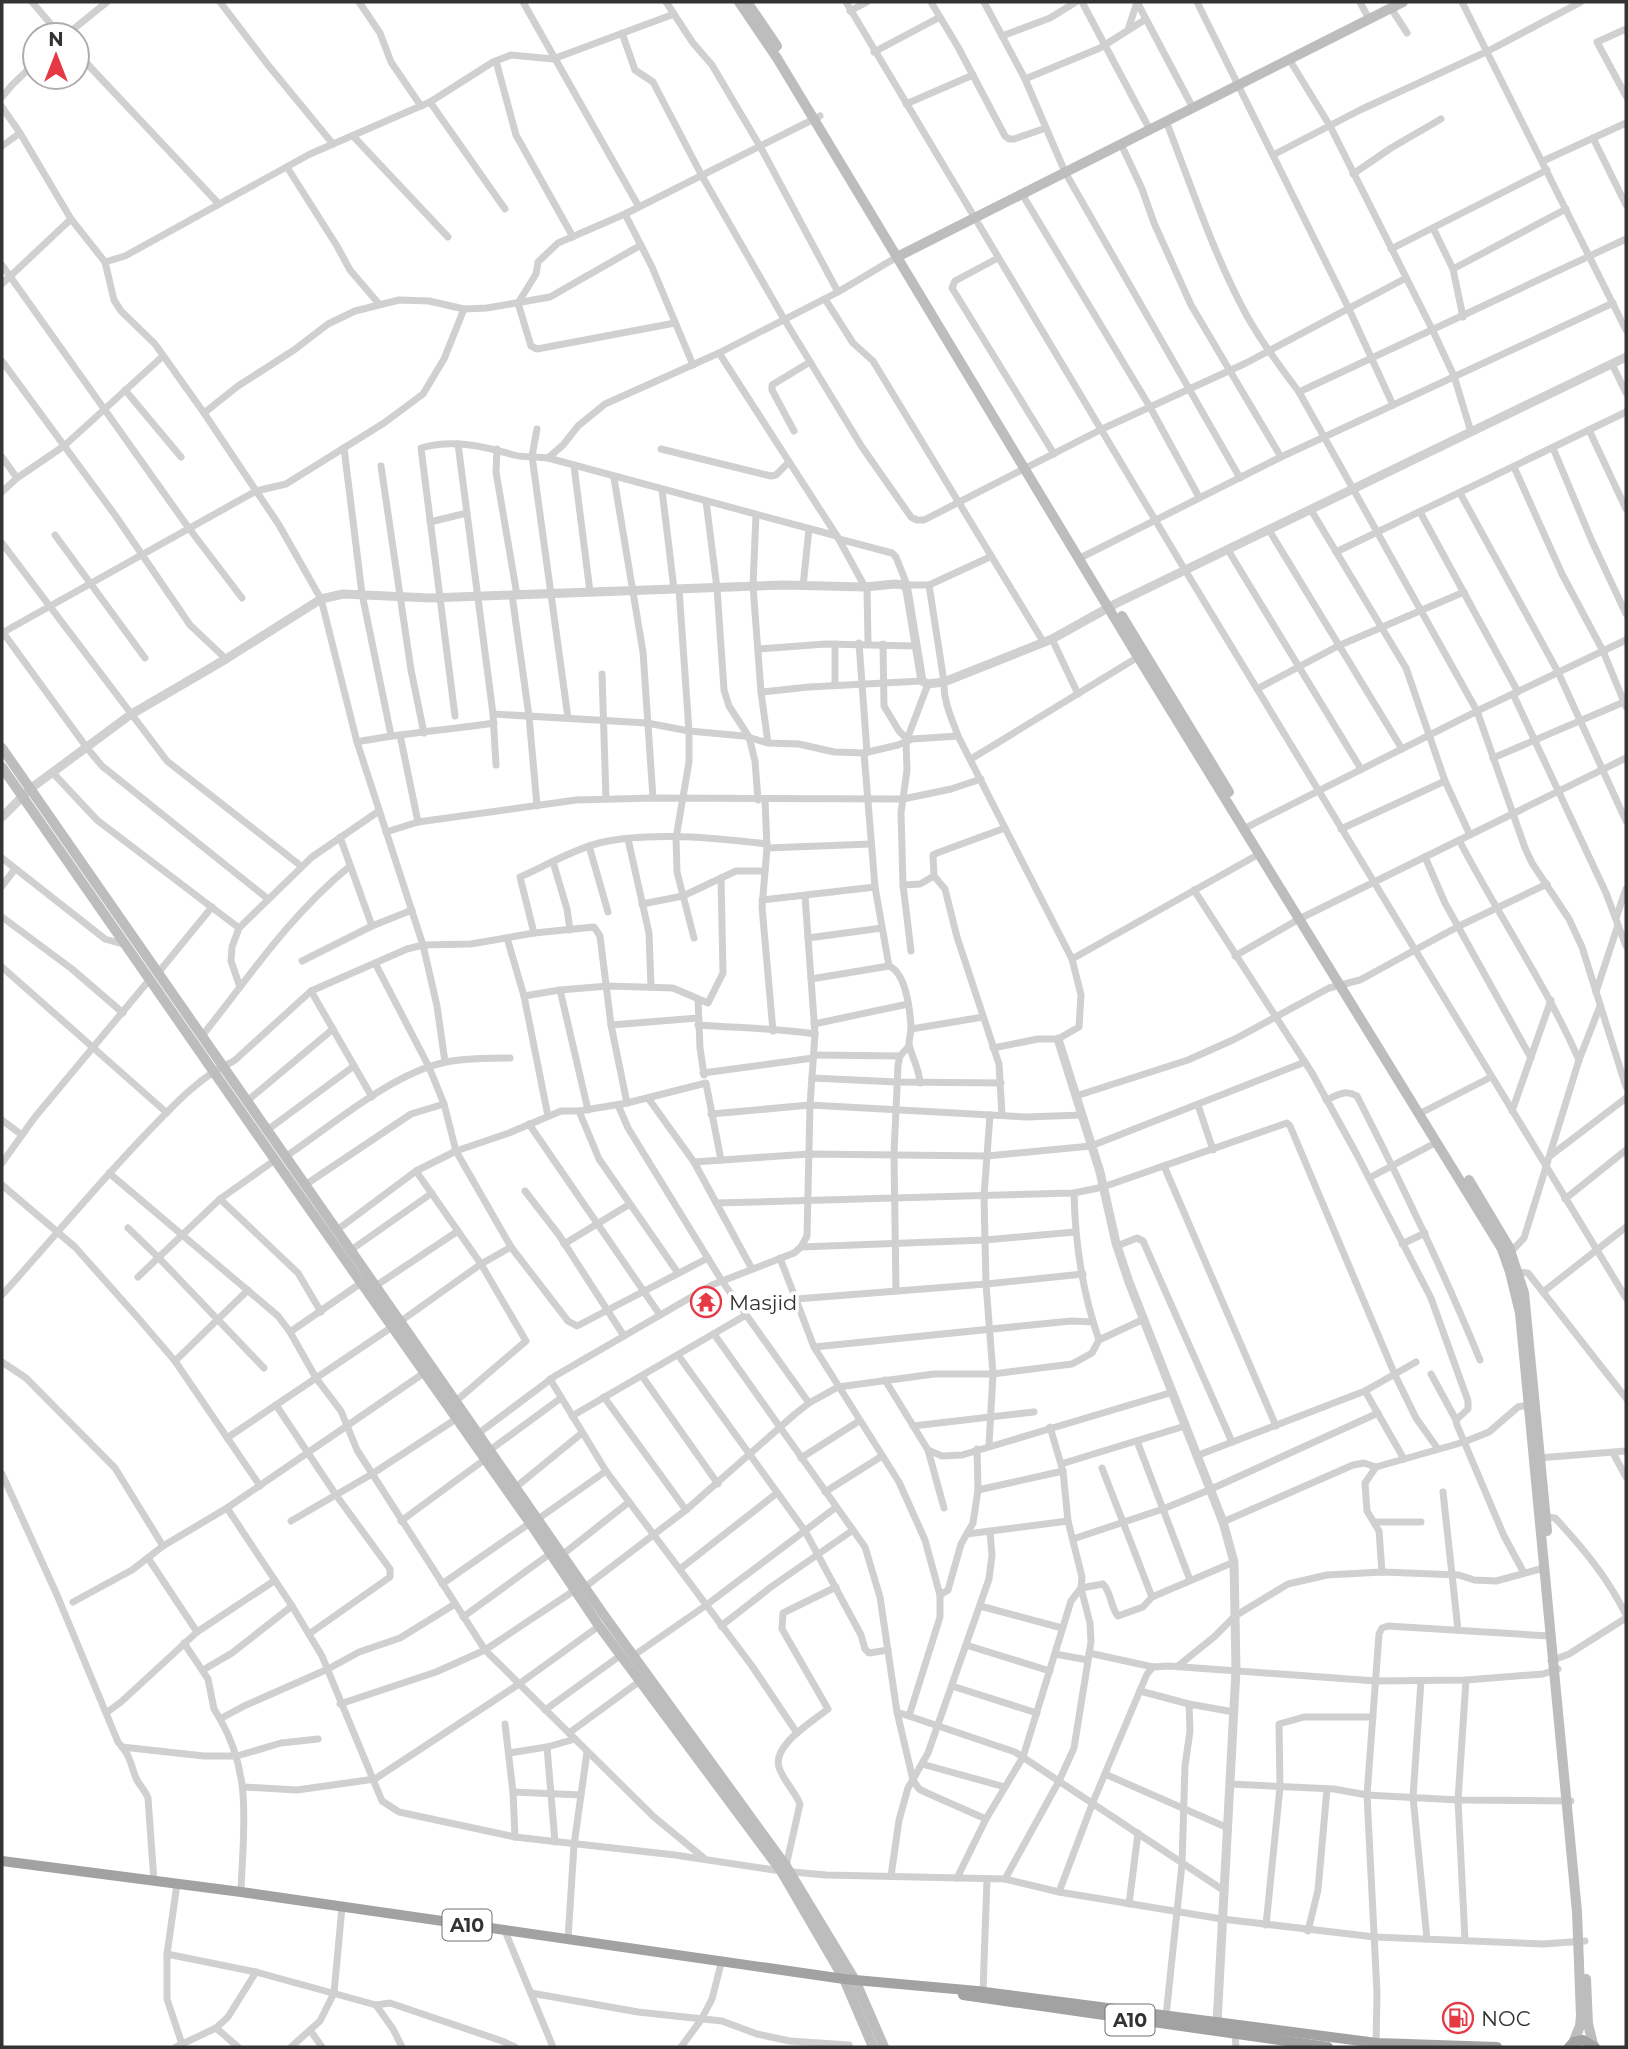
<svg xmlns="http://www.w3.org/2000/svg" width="1628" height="2049" viewBox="0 0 1628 2049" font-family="Montserrat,sans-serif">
<rect width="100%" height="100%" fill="#fff"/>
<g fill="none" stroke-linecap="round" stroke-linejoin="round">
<g stroke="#d0d0d0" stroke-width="7">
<polyline points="32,2 60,35"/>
<polyline points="220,2 268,65 333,144"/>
<polyline points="359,2 380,33 391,62 421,106"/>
<polyline points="523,2 639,207"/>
<polyline points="666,2 693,43 712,65 761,148 838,292"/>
<polyline points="846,2 1185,570 1626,1298"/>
<polyline points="931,2 958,47 1005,136 1009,139 1014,139 1046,128"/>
<polyline points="984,2 1025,79 1065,172 1240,478"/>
<polyline points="1082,2 1150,130"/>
<polyline points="1137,2 1193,108"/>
<polyline points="1197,2 1348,307 1393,405"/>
<polyline points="1360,2 1369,19"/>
<polyline points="1462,2 1626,330"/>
<polyline points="1391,8 1407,33"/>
<polyline points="850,11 867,2"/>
<polyline points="1626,29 1597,42 1626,96"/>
<polyline points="1128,30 1137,2"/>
<polyline points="622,33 635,70 653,82 702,176 784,319 862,447 911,517 917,520 924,520 1102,429 1246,363 1406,278"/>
<polyline points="66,35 107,2"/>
<polyline points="1002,36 1050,18 1076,2"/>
<polyline points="874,52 940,17"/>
<polyline points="77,53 218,203"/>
<polyline points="1289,59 1330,126 1433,331 1454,376 1471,432"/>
<polyline points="496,61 516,135 573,237"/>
<polyline points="1025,79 1100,48 1146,19"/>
<polyline points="2,97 12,85 35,63"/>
<polyline points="430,102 505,209"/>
<polyline points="906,104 973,75"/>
<polyline points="2,107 20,133 71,219 105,262 114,300 121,311 155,344 204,413 279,525 321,599 357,742 423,945 437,1006 445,1062"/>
<path d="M1166,121c25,64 48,135 81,195 15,27 33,51 52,76l178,319 48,137 7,15 37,56 13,28 44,140"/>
<polyline points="353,136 448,237"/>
<polyline points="1593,138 1626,205"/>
<polyline points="1121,144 1142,189 1154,223 1191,305 1281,457"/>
<polyline points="2,146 20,133"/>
<polyline points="1273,155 1360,110 1488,51 1581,2"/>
<polyline points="1543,161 1626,123"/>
<polyline points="287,167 337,246 350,270 379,304"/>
<polyline points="1353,174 1391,148 1441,119"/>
<polyline points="1022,194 1150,407 1199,497"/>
<polyline points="625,214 652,267 693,365"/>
<polyline points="1433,228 1453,269 1463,317"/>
<polyline points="1391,249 1547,170"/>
<polyline points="998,258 955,281 952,288 1054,454"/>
<polyline points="105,262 125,256 310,154 430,102 493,62 511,55 553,59 674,14"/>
<polyline points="2,265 188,527 242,598"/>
<polyline points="1453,269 1566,209"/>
<polyline points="2,284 71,219"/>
<polyline points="825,299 853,343 873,361 1044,643"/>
<polyline points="675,323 537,349 531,346 518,303 536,274 538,262 558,243 625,214 820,116"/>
<polyline points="719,353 837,536 865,587"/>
<polyline points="2,361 115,515 190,625 226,659"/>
<polyline points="1612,364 1626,393"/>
<polyline points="125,390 181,457"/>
<polyline points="1299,392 1626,239"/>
<polyline points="204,413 238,386 294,350 328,324 355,311 399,300 429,301 464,309 487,308 550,297 641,245"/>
<polyline points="537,429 532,456 568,718"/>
<polyline points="1589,430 1626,509"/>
<polyline points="794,431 772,390 772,385 810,362"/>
<polyline points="458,444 493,714 496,765"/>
<polyline points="344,448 362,594 391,735"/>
<polyline points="1553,448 1591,539 1626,614"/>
<polyline points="497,449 496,472 517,595"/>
<polyline points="661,449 771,476 776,475 789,462"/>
<polyline points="2,457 17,478"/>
<polyline points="548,458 837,536"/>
<polyline points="381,466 411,670 424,733"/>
<polyline points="574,466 590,592"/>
<polyline points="1514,467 1562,574 1603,651 1626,707"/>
<polyline points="614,478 643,652 653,798"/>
<polyline points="662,490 674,589"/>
<polyline points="2,492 17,478 64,446 163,356"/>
<polyline points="1460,493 1558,672 1626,821"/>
<polyline points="706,501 717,588 724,690 729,706 749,737 755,761 758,800"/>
<polyline points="1311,510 1406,668 1445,781 1470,835"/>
<polyline points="1420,512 1518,692"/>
<polyline points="756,515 753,586 761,692 768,743"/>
<polyline points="430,522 467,513"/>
<polyline points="1269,530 1402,749"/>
<polyline points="55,535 145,658"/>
<polyline points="839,539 892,553 896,557 907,585"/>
<polyline points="2,543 167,761 301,866"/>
<polyline points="1228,550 1361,769"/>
<polyline points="1336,552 1626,412"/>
<polyline points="1080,558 1281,457 1613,303"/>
<path d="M904,585h25l15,97c-1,19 8,37 14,54l114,223 9,36 -2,32 -21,12h-20l-45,9"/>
<polyline points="929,585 990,557"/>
<polyline points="803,586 809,529"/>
<polyline points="867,587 868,643"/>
<polyline points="679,589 689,731 689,762 676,838 677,872 694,938"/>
<polyline points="512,595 529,716 537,806"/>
<polyline points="2,631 87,748 102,766 268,899"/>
<polyline points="2,633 256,491 286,484 384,423 423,394 444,359 464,309"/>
<polyline points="1052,639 1078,694"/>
<polyline points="859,643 867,752"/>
<polyline points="835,644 835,685"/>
<polyline points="883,644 884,706 899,731 907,739"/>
<polyline points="759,649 826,644 915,646"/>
<polyline points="602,674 606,799"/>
<polyline points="1257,689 1338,646 1464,592"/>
<polyline points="761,692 809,687 922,681"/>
<polyline points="1513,694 1606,893 1626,946"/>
<polyline points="493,714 647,723 689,731 744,736 768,743 799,744 834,752 864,753 898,745 912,739 958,736"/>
<path d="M455,716l-34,-268c32,-9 62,-2 93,7 11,3 23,1 34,3l15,-13 15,-19 27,-22 114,-51 119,-61 59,-35"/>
<polyline points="400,735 418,822"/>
<path d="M357,742c45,-9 91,-12 137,-19"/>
<path d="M864,753l11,134 14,79c17,7 21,44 22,61 0,6 -2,12 -2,17 2,11 10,24 11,39"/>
<polyline points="1493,758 1624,702"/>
<polyline points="971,759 1138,657"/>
<polyline points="53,773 97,820 239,928"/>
<polyline points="765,800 767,848 762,907 773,1031"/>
<polyline points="1249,826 1477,711 1626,640"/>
<polyline points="1341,829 1445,781"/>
<polyline points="386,832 418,822 576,800 653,798 903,799 951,789 981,779"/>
<polyline points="340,837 372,926"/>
<polyline points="628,839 649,933 651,987"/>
<path d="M1459,840c39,75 86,143 120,220"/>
<polyline points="589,846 608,912"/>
<polyline points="767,848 871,844"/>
<polyline points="1425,857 1445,903 1531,1058"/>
<polyline points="2,858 105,939 126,945"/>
<polyline points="553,862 567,909 570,930"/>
<polyline points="934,876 945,889 957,937 999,1064 1002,1115"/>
<polyline points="903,885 920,884 934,876 933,855 937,853 1005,828"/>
<polyline points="2,886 15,869"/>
<polyline points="1194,890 1312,1073 1356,1153 1431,1298 1468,1401 1468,1409 1456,1420 1457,1425 1504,1536 1524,1573"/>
<polyline points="762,900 875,887"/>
<polyline points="642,904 683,896 736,871 765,871"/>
<polyline points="2,917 72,969 123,1013"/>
<polyline points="1616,918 1626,889"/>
<path d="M534,933l-14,-56c25,-11 52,-27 79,-34 49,-12 118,-5 168,1"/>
<polyline points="507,938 524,996 548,1116"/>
<polyline points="808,938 882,928"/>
<polyline points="911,951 903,885 901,813 907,770 906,742 928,684"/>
<polyline points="1235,956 1299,919 1626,758"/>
<polyline points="1072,959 1259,854"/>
<polyline points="302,961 372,926 412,910"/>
<polyline points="375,963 429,1067 444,1104 456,1151 511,1247 568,1321 577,1326 708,1258"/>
<polyline points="2,967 167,1113"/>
<polyline points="158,973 212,907"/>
<polyline points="811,979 889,966"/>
<polyline points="240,987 231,961 232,947 239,928 312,857 379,811"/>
<polyline points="560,990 588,1110"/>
<polyline points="311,991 372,1097"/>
<polyline points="1596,992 1618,925"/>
<polyline points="524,996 560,990 608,986 673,988 708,1003 723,973 721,878"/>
<polyline points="698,999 700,1048 704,1075"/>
<polyline points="814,1024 908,1004"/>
<polyline points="611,1025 698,1018"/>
<path d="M698,1025c39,3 79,3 117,9"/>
<polyline points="911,1029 983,1017"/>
<path d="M202,1036c47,-59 88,-121 148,-170"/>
<polyline points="814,1055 900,1056"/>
<polyline points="703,1073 813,1058"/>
<polyline points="812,1078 897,1082 1001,1083"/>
<polyline points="1076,1096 1188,1060 1235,1039 1329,988 1360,980 1459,926 1547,884"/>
<polyline points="648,1098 694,1162 752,1269"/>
<path d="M1326,1100c12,-5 19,-11 31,-4 44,86 86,174 123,264"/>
<polyline points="246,1102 333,1029"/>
<polyline points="618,1105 628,1128 722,1281 809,1403"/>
<polyline points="1198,1105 1213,1150"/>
<polyline points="579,1111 599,1159 678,1273"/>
<polyline points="1512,1111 1551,1000"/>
<polyline points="711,1114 810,1105 1026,1117 1082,1115"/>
<polyline points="1419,1114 1491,1077"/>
<polyline points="2,1120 22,1135"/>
<polyline points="529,1124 660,1315"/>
<polyline points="266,1131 354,1066"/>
<polyline points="1550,1156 1626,1098"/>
<path d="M285,1157c46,-31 107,-84 161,-95 21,-4 43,-4 64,-4"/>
<polyline points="694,1162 809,1154 987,1156 1091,1146 1305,1062"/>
<polyline points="2,1163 35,1117 150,979"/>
<polyline points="1164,1166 1276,1426"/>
<polyline points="416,1171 481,1264 526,1341 456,1401"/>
<polyline points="109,1173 278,1316 290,1332 316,1378 341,1411 357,1450 485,1650 654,1817 705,1859"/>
<polyline points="1369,1178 1437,1142"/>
<polyline points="2,1185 75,1247 139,1319 175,1361 260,1486"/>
<polyline points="305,1185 411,1114 444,1104"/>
<polyline points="525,1191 559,1235 624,1336"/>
<path d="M1074,1193c1,49 9,101 25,147"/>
<polyline points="220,1199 298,1273 321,1312"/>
<polyline points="1565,1199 1626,1150"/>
<polyline points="716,1203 1074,1193 1103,1187 1287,1123 1290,1126 1395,1375 1416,1418 1438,1449"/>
<polyline points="128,1228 158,1257 264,1368"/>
<polyline points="337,1230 416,1171 456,1151 509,1133 561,1111 579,1111 627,1103 706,1083 721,1160"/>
<polyline points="564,1244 630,1204"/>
<polyline points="1402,1244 1425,1233"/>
<polyline points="1117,1246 1137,1238 1143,1241 1232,1442"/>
<polyline points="801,1247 985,1240 1075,1232"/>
<polyline points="351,1250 432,1193"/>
<polyline points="1508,1255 1524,1238 1579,1060 1600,1006"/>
<polyline points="780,1258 814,1347 899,1482 925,1540 940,1595 940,1617 909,1716"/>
<polyline points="1515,1272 1528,1273 1626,1398"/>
<polyline points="138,1277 220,1199 275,1160"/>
<polyline points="374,1287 458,1231"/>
<polyline points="896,1291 894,1154 898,1065 900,1056 909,1046"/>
<polyline points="1543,1292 1626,1227"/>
<path d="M2,1295c48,-53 93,-108 142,-159 26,-27 55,-60 90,-75l77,-70 96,-42 16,-4 48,-1 63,-11 60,-6 6,9 11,89 16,78"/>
<polyline points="796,1299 986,1284 1083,1274"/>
<polyline points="401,1321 481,1264 511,1247"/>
<polyline points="290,1332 364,1281"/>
<polyline points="714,1334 865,1547 880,1597 897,1712 913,1780 919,1789 927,1793 986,1819"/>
<polyline points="814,1347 1071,1321 1093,1322"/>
<polyline points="678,1355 805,1531 861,1635 865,1649 869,1653 888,1650"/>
<polyline points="175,1361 248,1290"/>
<polyline points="2,1362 26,1378 115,1468 163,1546"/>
<polyline points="1431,1374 1456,1420"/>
<polyline points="642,1376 718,1484"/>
<polyline points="550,1379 606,1471 752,1666 797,1733"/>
<polyline points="885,1380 928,1450 942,1456 962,1455 1173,1392"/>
<polyline points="1365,1391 1404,1459"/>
<polyline points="604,1397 686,1510"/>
<polyline points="276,1405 336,1495 390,1569 390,1577 309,1634"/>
<polyline points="572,1416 746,1315"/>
<polyline points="913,1426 1034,1412"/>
<polyline points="479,1433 555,1376 712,1285 794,1253 801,1247 807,1236 810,1105 815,1034 805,896"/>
<polyline points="227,1438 392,1327"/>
<polyline points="1137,1441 1190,1580"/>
<polyline points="989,1445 993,1374 986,1284 984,1196 990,1115"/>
<polyline points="490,1450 561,1398"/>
<polyline points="928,1450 944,1508"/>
<polyline points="1613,1453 1626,1477"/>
<polyline points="1196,1456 1365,1391 1416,1362"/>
<polyline points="801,1458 859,1421"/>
<polyline points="1538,1458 1626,1451"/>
<polyline points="1061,1464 1185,1426"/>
<polyline points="1102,1468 1152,1597"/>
<path d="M2,1474l55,121 61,147c13,15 11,18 18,36 3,7 9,12 12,20l6,83"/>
<polyline points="516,1487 582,1433"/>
<polyline points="978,1490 1063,1471"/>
<polyline points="825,1492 882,1456"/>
<polyline points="1443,1492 1458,1630"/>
<polyline points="227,1508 292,1606 322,1656 382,1801 399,1812 515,1837 675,1855 781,1871 826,1875 1005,1879 1059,1892 1222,1919 1375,1937 1543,1944 1585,1941"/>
<path d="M1546,1517l9,1c28,30 53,60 71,97"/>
<polyline points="538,1519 606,1471"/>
<polyline points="291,1521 372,1474 456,1419"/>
<polyline points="401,1521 484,1460"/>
<polyline points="1223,1522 1353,1465 1364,1463 1376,1467"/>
<polyline points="1374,1522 1421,1522"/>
<polyline points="967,1534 1068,1521"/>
<polyline points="1073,1539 1163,1509 1209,1490 1378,1413"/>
<polyline points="562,1555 629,1502"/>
<polyline points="148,1558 197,1632"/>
<polyline points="680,1569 777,1493"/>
<polyline points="1382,1572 1379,1531 1367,1511 1365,1483 1376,1467 1464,1442 1489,1432 1518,1407 1528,1405"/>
<polyline points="442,1584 530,1523"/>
<polyline points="940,1595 948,1590 961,1544 973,1523 978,1490 977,1449"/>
<polyline points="73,1602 132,1570 163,1546 227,1508 424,1373"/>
<polyline points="980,1606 1062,1628"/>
<polyline points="463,1617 551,1553"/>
<polyline points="721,1626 771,1587 853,1530"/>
<polyline points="184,1643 208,1679 214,1709 220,1719"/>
<polyline points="966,1645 1050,1671"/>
<polyline points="1089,1653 1153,1667"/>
<polyline points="1055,1654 1088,1660"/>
<polyline points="633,1656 705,1606 835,1508"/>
<polyline points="1551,1661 1569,1654 1626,1618"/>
<polyline points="1178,1666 1214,1637 1235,1616 1288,1584 1327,1575 1382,1572 1459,1575 1474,1580 1496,1581 1544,1568"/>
<polyline points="203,1670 232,1653 292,1606"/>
<polyline points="1421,1681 1413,1797 1427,1939"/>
<polyline points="952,1686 1037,1713"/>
<polyline points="1140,1691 1189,1704"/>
<polyline points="340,1704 436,1672 485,1650 575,1590 585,1587 686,1510 795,1414 809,1403 838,1387 934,1374 993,1374 1072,1364 1092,1353 1099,1340 1144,1319"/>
<polyline points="545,1710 621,1655"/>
<polyline points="897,1712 1015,1752 1223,1890"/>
<polyline points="106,1713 121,1702 197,1632 274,1581"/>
<polyline points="505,1724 513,1792 515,1837"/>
<polyline points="569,1733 640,1681"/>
<polyline points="122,1747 204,1756 237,1756 281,1743 318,1739"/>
<polyline points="547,1747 555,1842"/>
<polyline points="509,1753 547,1747 575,1739"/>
<polyline points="922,1764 1005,1787"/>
<polyline points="1105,1774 1228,1828"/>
<polyline points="1230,1784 1334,1789 1367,1795 1458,1800 1571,1801"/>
<polyline points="244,1787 297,1790 375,1779 519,1684 599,1626"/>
<polyline points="513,1792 581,1795"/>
<path d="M786,1866l14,-62c-5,-12 -15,-22 -20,-34 -11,-23 32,-48 48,-61l-46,-80 1,-16 53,-26"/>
<polyline points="891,1876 899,1820 908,1788 928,1753 989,1579 992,1555 990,1532"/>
<polyline points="957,1878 986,1819 1023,1757 1071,1601 1081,1588 1082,1577 1068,1521 1063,1471 1050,1427"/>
<path d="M1005,1879l54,-98 15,-33 17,-106 -1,-19 -9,-35 22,-4c9,9 7,23 15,32l25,-9 9,-10 82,-35"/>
<polyline points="177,1884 167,1954 256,1972 376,2005 390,2003 502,2041 515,2047"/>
<path d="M241,1892c2,-62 12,-116 -21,-173l24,-13 84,-37 31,-17 41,-14 55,-34"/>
<polyline points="1059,1892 1093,1802 1147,1674 1153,1667 1169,1666 1376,1681 1466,1680 1543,1674 1558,1669"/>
<polyline points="1129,1904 1138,1833"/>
<polyline points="1266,1925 1280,1787 1279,1724 1304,1717 1373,1717"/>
<polyline points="505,1931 553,2047"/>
<polyline points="1308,1931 1318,1890 1327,1789"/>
<polyline points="568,1939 574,1845 587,1752"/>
<polyline points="1465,1940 1458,1800 1466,1680"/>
<polyline points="167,1954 167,1999 182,2044"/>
<polyline points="983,1991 987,1879"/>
<polyline points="531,1993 638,2012 722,2021 757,2034 790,2041 849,2045"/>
<polyline points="376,2005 393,2029 402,2047"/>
<polyline points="1166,2016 1182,1864 1185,1766 1190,1731 1189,1704 1234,1712"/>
<polyline points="216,2028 238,2047"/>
<polyline points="310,2030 322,2047"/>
<polyline points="1235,2035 1236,2047"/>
<polyline points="176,2047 216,2028 228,2017 256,1972"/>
<polyline points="291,2047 320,2021 334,1993 342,1907"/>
<polyline points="681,2047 701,2020 712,1999 722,1960"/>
<polyline points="1376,2047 1377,1993 1367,1795 1379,1634 1382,1628 1388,1626 1549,1636"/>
</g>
<g stroke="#d0d0d0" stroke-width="9">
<polyline points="2,817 30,789 130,715 226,659 321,599 343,594 430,598 783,585 865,587 895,584 904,585 907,590 922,681 928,684 944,682 1052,639 1115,604 1626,357"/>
<polyline points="1058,1039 1100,1172 1116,1243 1129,1282 1223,1522 1234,1562 1236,1670 1217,2023"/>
</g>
<g stroke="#bdbdbd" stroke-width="10">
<polyline points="739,2 777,58 1138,657 1502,1249 1510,1272 1520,1313 1577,1912 1581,2016 1580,2026 1573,2043"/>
<polyline points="747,2 777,46"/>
<polyline points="897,257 1403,2"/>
<polyline points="1122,616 1229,792"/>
<polyline points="2,748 606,1618 786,1866 855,1980 884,2047"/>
<polyline points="2,767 275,1160 530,1523 599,1626 781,1871 844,1979 873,2047"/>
<polyline points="1469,1180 1509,1247 1524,1293 1547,1531"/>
<polyline points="1586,1979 1588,2024 1593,2044"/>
</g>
<g stroke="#a2a2a2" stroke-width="10">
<polyline points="2,1861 241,1892 844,1979 977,1991 1377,2043 1497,2047"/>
<polyline points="963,1995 1328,2047"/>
<polyline points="1569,2047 1574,2042 1583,2040 1595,2047"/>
</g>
</g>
<defs>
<g id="temple-ring" transform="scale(1.575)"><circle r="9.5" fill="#fff" stroke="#e63946" stroke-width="1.5"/><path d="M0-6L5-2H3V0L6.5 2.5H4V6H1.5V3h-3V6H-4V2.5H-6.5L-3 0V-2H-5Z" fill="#e63946"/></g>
<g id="fuel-ring" transform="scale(1.575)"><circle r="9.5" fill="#fff" stroke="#e63946" stroke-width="1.5"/><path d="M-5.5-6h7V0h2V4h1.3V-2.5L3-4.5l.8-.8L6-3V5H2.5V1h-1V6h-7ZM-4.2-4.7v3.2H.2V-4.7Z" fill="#e63946"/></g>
</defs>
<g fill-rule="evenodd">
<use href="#temple-ring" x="706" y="1302"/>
<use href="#fuel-ring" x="1458" y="2018"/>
</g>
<g text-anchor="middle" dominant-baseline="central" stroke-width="7" stroke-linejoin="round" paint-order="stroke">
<g fill="#fff" stroke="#707070" stroke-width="2">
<rect x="442.5" y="1909.5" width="49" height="31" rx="5"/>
<rect x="1105.5" y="2004.5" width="49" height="31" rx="5"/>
</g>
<g font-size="19" font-weight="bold" fill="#333">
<text x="467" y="1925">A10</text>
<text x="1130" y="2020">A10</text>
</g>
<g font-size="21" fill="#333" stroke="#fff" text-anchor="start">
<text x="729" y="1302">Masjid</text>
<text x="1481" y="2018">NOC</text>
</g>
</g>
<rect width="1628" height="2049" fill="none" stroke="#333333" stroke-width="7"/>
<g transform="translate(56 56)"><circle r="33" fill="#ffffff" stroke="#adadad" stroke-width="2"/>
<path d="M0-5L12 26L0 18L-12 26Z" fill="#e63946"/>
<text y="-10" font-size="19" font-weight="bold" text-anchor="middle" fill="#333333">N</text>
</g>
</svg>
